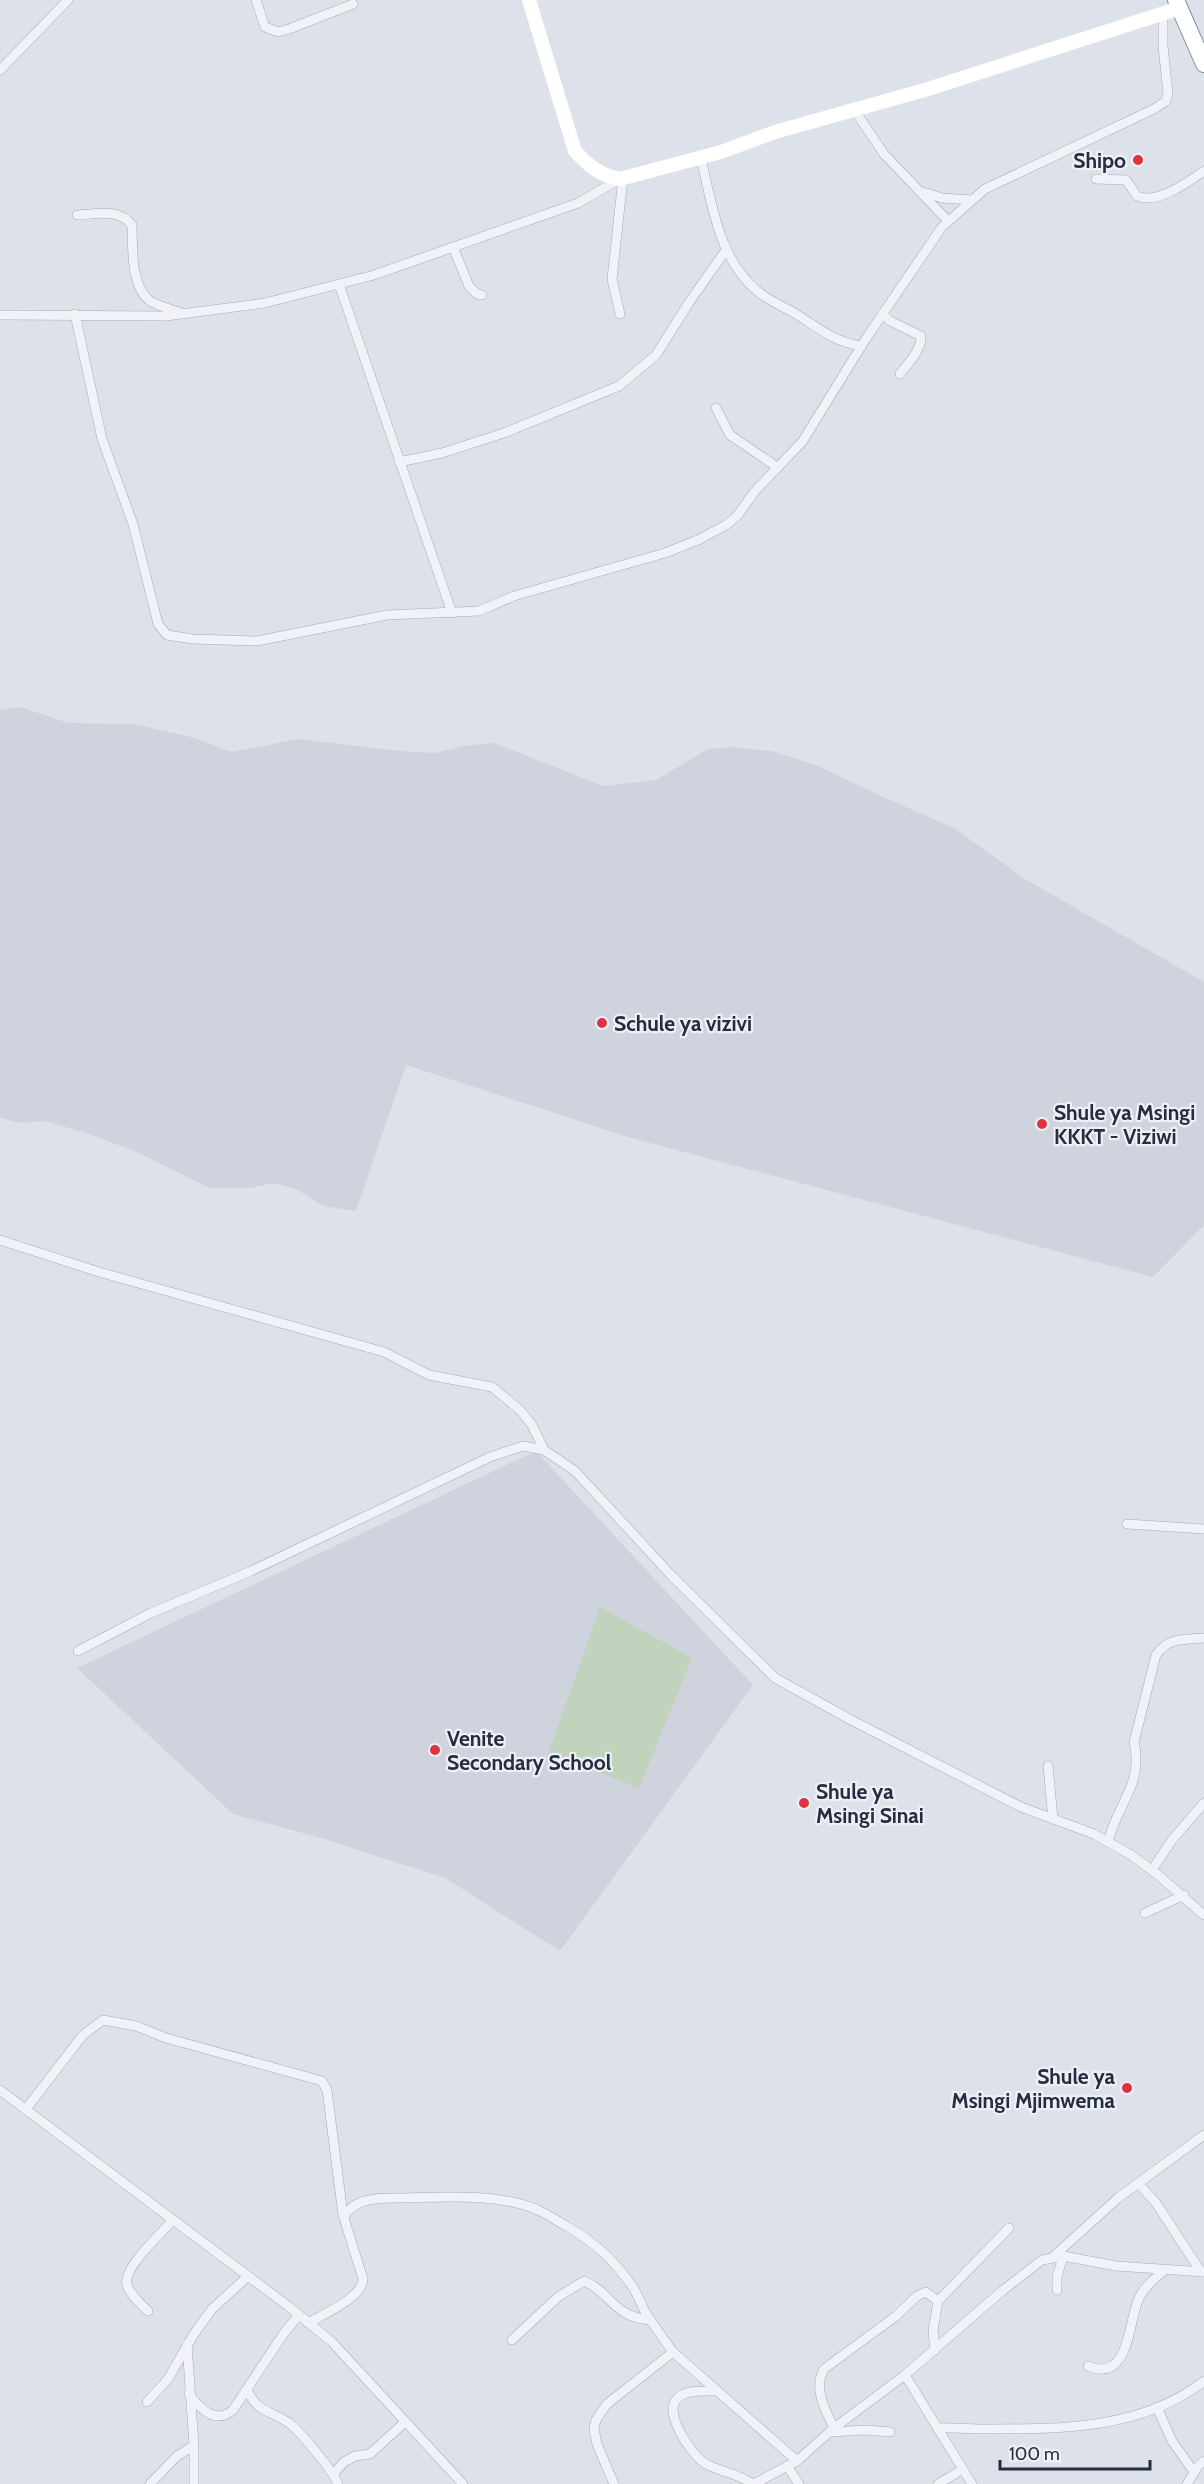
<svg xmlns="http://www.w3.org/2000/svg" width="1204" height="2484" viewBox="0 0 1204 2484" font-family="Cabin,sans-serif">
<rect width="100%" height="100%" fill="#dde1e9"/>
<g fill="#cfd3de">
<polygon points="21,707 68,723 134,724 191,737 232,752 298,739 400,751 436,753 463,746 494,743 603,786 656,780 708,749 734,747 771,751 818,766 881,796 954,828 1025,879 1204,982 1204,1225 1153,1277 635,1139 406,1065 356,1211 323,1206 296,1189 273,1183 251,1188 210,1188 137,1152 89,1134 45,1121 21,1123 0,1118 0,710"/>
<polygon points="536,1451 753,1685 560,1951 445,1878 321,1838 233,1814 77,1668"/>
</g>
<polygon fill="#c1d3bd" points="600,1607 692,1658 639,1789 549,1751"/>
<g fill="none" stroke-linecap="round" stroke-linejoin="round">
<g stroke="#a6abb7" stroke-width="10">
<g id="street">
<polyline points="256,0 265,27 278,32 289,29 353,4"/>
<polyline points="0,70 68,0"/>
<polyline points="855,111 884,154 948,221"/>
<path d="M701,158c11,48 19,108 63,138 10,7 22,12 32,18 24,15 37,27 65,32"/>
<path d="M1096,179l30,1 11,16c20,9 51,-14 67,-25"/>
<polyline points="923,192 942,198 971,200"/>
<path d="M77,215c20,-1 42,-7 55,10 1,22 -2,61 18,76 8,5 21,8 31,12"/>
<polyline points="453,247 469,286 477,294 482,295"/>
<polyline points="339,284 452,613"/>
<polyline points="75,314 102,439 133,524 158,624 167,635 192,639 257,641 387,615 479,611 514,596 665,553 698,540 726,525 737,516 755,491 802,442 867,337 942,227 985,189 1154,109 1166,101 1168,94 1163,46 1163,14"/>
<polyline points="620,314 612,279 623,178"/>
<path d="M882,314l8,7 31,15c1,14 -13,27 -21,38"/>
<polyline points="0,315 166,316 265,303 374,275 578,203 620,179"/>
<polyline points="716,408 730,435 777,467"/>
<polyline points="399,462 442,453 504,433 619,386 656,355 690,301 726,250"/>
<polyline points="0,1240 99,1272 384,1352 429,1375 492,1387 520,1410 532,1425 544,1450"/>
<polyline points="1127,1524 1204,1529"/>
<polyline points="78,1651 151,1613 249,1572 490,1457 523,1446 544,1450 575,1471 671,1575 775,1678 853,1721 1021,1807 1094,1834 1131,1855 1157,1874 1204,1915"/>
<polyline points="1048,1766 1053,1819"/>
<path d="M1108,1842c9,-38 36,-58 26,-100l22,-87c12,-18 28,-15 48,-17"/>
<polyline points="1152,1870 1172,1840 1204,1803"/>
<polyline points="1145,1913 1184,1895"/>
<polyline points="0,2090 288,2306 332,2342 463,2484"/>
<polyline points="26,2109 83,2035 103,2020 136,2026 166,2038 322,2081 327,2090 343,2215"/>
<polyline points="1138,2183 1156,2203 1201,2272"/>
<polyline points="1054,2256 1118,2198 1204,2135"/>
<polyline points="1057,2290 1057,2277 1063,2256"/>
<path d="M148,2311c-7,-7 -18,-16 -21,-26 -5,-17 35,-52 46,-65"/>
<path d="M308,2323c16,-9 55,-26 55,-44l-19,-61c9,-22 39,-20 60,-20 41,-1 98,-5 136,13 10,5 19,11 28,16 29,17 47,34 66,62 4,7 7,14 10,21 9,15 19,28 29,42l124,109"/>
<path d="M512,2340l46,-43 26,-16c28,12 29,36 66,39"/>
<polyline points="935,2350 933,2331 938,2301 1009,2228"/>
<path d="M1088,2366c42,18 40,-45 51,-68 6,-12 16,-20 26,-28"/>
<polyline points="905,2375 972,2484"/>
<path d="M247,2390c11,23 23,20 42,33 11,8 44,48 49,61"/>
<path d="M716,2391c-12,0 -32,-2 -40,9 -12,14 16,56 30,64 15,8 31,9 47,20"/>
<path d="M189,2394c11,15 27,31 44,16l51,-77 15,-18"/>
<polyline points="147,2402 168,2379 194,2334 212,2309 247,2277"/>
<polyline points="1157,2407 1172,2441 1194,2472"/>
<path d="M834,2428c-9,-18 -21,-40 -10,-59l72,-53 21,-20 9,-4 12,9"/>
<path d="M937,2428c13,-1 27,1 41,1 78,0 162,2 226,-48"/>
<polyline points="831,2432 866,2430 890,2432"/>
<polyline points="194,2447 194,2484"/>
<polyline points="787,2466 799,2484"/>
<polyline points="333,2474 344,2462 355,2456 370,2454 405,2422"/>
<polyline points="150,2484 176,2457 194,2445 187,2344"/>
<polyline points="614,2484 597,2444 594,2429 596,2420 607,2404 673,2352"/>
<polyline points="754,2484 797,2461 834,2428 905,2375 1002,2291 1042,2260 1063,2256 1116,2266 1204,2272"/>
<polyline points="938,2484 963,2469"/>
<polyline points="1187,2484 1198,2466 1204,2461"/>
</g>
</g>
<g stroke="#838ca1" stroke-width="18">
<polyline id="highway" points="1176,0 1204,64"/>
</g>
<use href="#street" stroke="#f0f2f7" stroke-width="9"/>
<path stroke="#fff" stroke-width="14" d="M529,0l46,151c14,15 24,24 45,28l101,-27 54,-20 153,-43 252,-81"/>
<use href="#highway" stroke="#fff" stroke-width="16"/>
</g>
<g fill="#dc343e" stroke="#edf0f6" stroke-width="2">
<circle cx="1138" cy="160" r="6"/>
<circle cx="602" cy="1023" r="6"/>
<circle cx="1042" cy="1124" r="6"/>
<circle cx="435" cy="1750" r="6"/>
<circle cx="804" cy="1803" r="6"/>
<circle cx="1127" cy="2088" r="6"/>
</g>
<g text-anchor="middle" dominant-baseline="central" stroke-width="4.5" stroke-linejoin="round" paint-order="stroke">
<g font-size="21" font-weight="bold" fill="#252d41" stroke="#edf0f6" text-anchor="start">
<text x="1126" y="160" text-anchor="end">Shipo</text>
<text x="614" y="1023">Schule ya vizivi</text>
<text x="1054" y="1112">Shule ya Msingi<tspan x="1054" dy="24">KKKT - Viziwi</tspan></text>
<text x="447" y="1738">Venite<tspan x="447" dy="24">Secondary School</tspan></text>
<text x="816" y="1791">Shule ya<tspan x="816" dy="24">Msingi Sinai</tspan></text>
<text x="1115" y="2076" text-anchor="end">Shule ya<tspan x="1115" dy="24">Msingi Mjimwema</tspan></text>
</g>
</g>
<path d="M1000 2460v9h150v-9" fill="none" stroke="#252d41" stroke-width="3"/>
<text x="1009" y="2460" font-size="18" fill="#252d41" stroke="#edf0f6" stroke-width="4.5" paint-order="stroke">100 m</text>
</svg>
